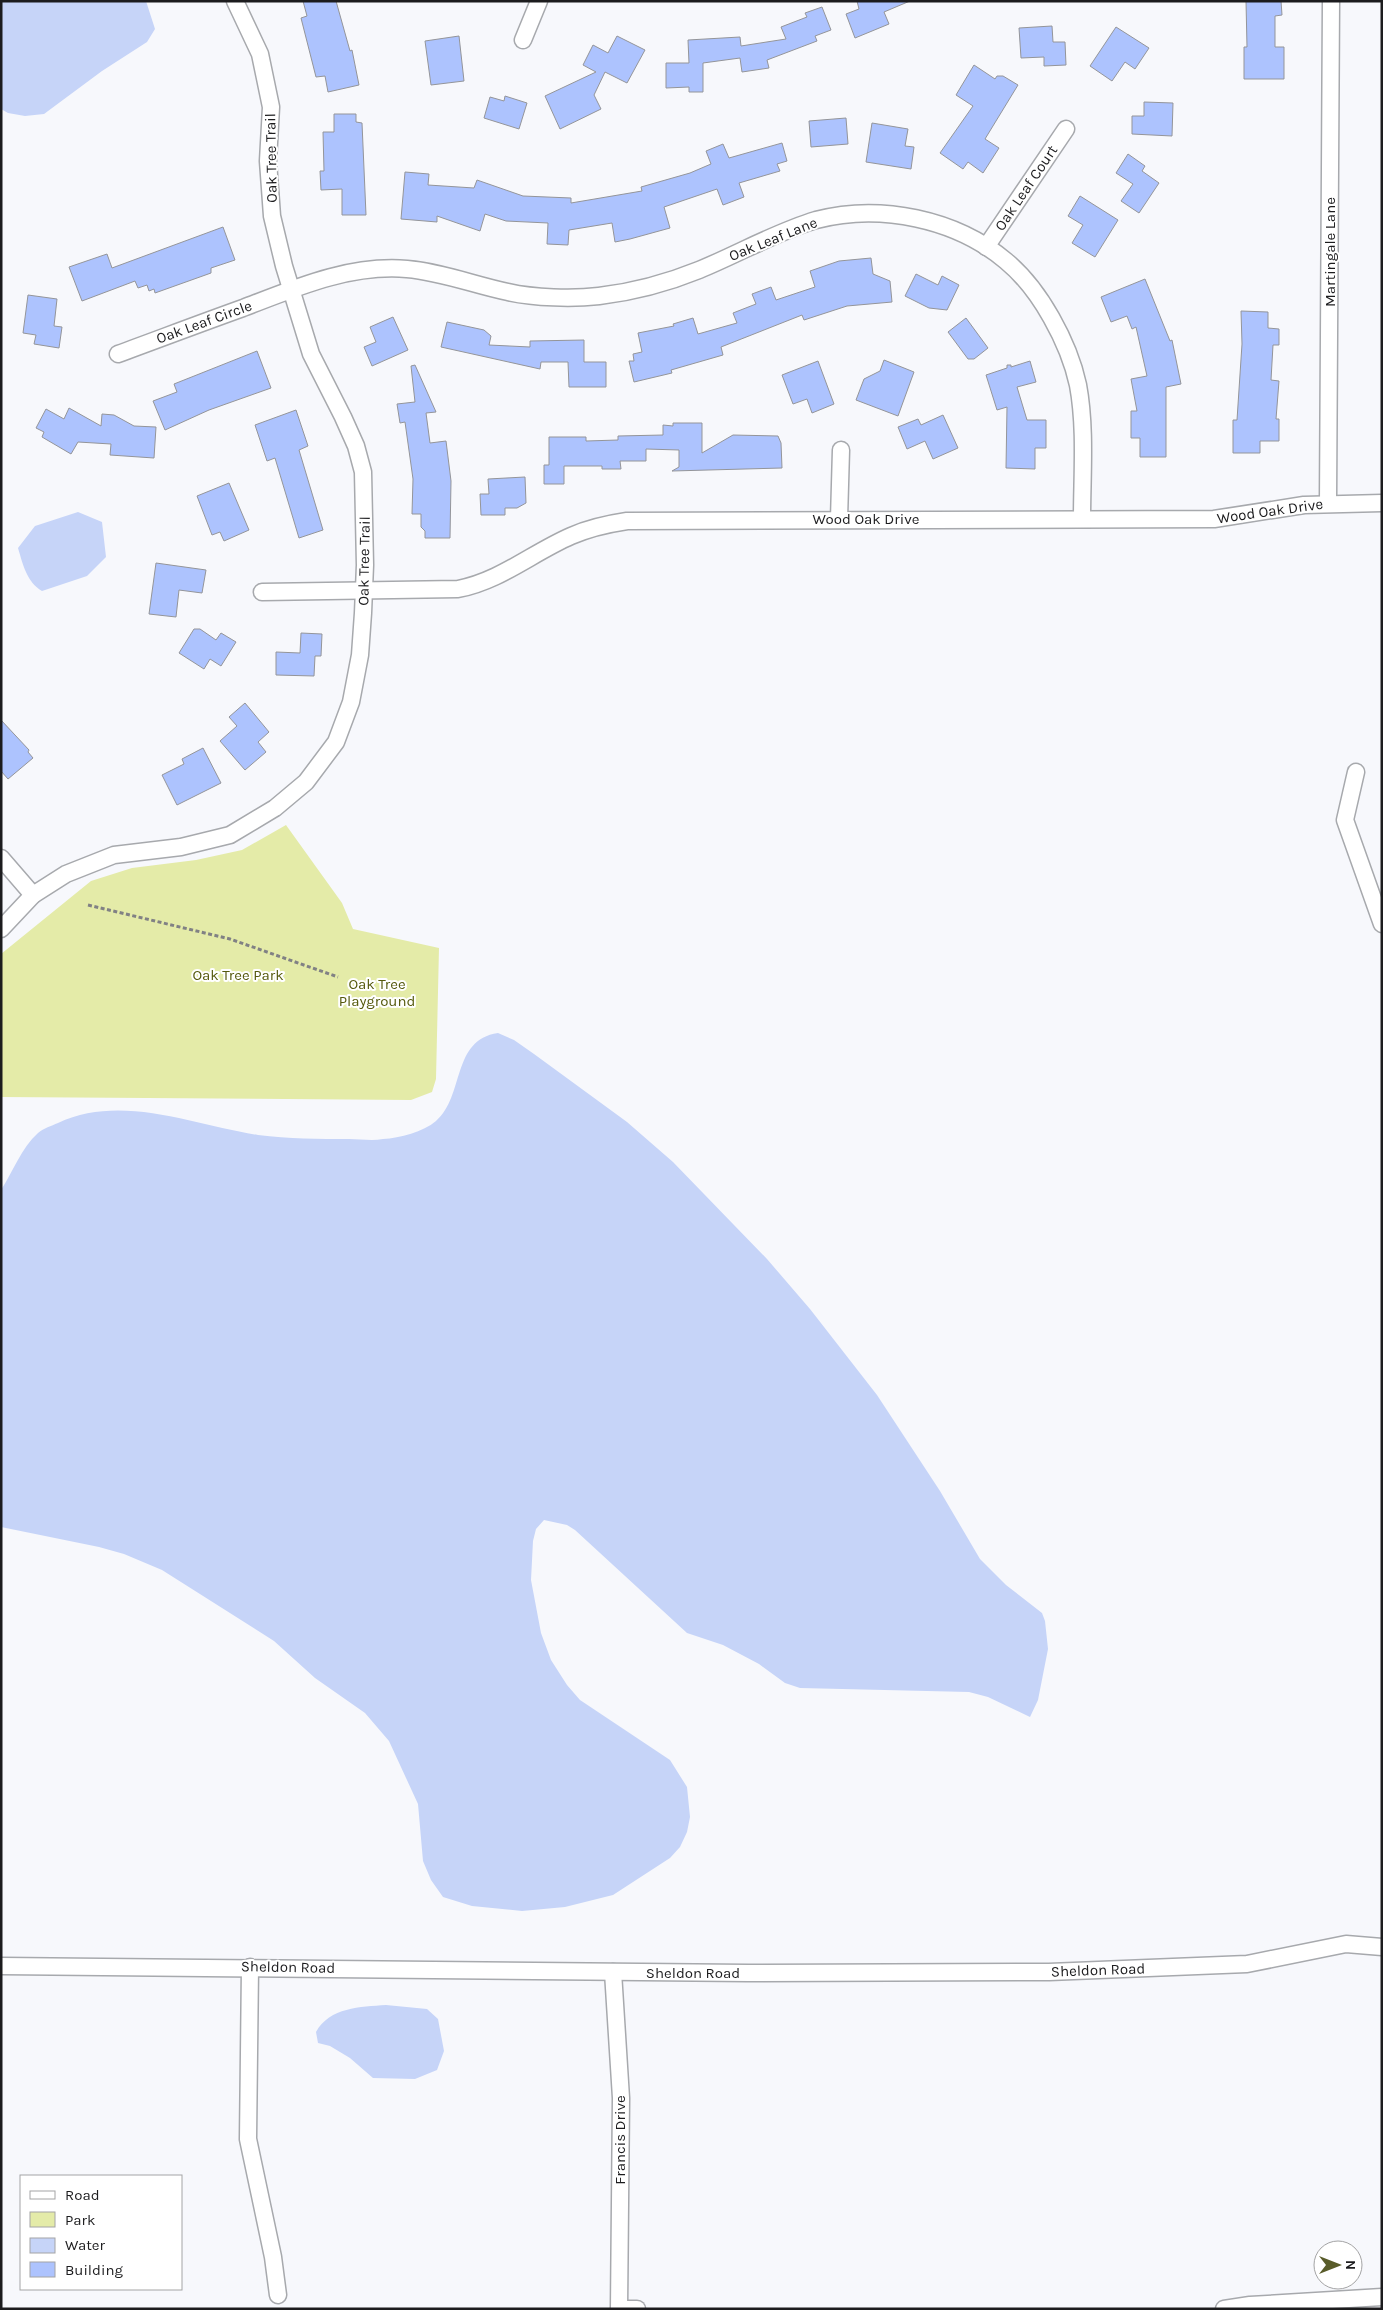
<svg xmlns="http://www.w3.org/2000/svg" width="1383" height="2310" viewBox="0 0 1383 2310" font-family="Karla,sans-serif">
<rect width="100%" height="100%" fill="#f7f8fc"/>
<polygon fill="#e4eba8" points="286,825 342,903 353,929 439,948 436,1079 432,1092 411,1100 1,1097 1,954 91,881 132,868 196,860 242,850"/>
<g fill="#c6d4f8">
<polygon points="1,1 146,1 155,29 147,42 102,71 44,114 25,116 8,113 1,109"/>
<path d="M78,512l24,10 4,35 -19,19 -45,15c-15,-9 -19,-26 -24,-43l17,-22z"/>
<path d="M498,1033l16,7 20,14 93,68 46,40 94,97 43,50 67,86 63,96 40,68 26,26 36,28 3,8 3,28 -10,51 -8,17 -42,-20 -19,-5 -169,-4 -15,-5 -26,-19 -36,-19 -36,-12 -112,-103 -8,-5 -23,-5 -8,9 -3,12 -2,39 10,53 10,27 16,25 13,15 90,60 17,27 3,30 -3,15 -7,15 -10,11 -57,37 -48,12 -43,4 -50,-5 -29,-9 -12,-17 -8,-19 -5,-57 -29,-63 -24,-28 -50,-35 -41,-37 -112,-71 -38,-16 -25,-7 -98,-20v-337c12,-18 20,-42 37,-57 6,-5 13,-7 20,-10 63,-30 136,2 200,12 31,4 61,4 91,4 11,0 23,2 34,0 17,-1 40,-7 53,-18 29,-25 15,-81 62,-88z"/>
<path d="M386,2005l41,4 11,10 6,32 -7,19 -22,9 -42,-1 -23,-20 -20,-12 -12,-3 -2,-11c14,-25 44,-25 70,-27z"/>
</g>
<g fill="#adc3fe" stroke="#949599">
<polygon points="303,1 336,1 350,51 352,50 359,85 328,92 325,76 316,77 301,18 307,16"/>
<polygon points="857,1 910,1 884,12 889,24 855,38 846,14 859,9"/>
<polygon points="1246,1 1281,1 1282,15 1275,16 1275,47 1284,47 1284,79 1244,79 1244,47 1247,47"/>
<polygon points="822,7 831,30 815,36 817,41 767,60 769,68 742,72 740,58 703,63 703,92 689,92 689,87 666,88 666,63 689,63 688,40 740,37 741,46 786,39 781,27 807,17 805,13"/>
<polygon points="1052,26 1053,42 1065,42 1066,65 1044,66 1044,57 1021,58 1019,28"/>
<polygon points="1116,27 1149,48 1135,69 1125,62 1112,81 1090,66"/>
<polygon points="459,36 464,81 431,85 425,41"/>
<polygon points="617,36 645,50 627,83 605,72 594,95 601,109 560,129 545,96 596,72 583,65 593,45 608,53"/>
<polygon points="974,65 995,79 997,76 1003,76 1018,85 985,139 999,148 983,173 968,162 963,169 940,153 973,106 956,95"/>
<polygon points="505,96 527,103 519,129 484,118 490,97 504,101"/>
<polygon points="1144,102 1173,103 1172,136 1132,134 1132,116 1144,116"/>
<polygon points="334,114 356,114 356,122 362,123 366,215 342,215 342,189 321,190 320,171 324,171 323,132 334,132"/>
<polygon points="846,118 848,144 811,147 809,121"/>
<polygon points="872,123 908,129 905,146 914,147 911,169 866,162"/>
<polygon points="782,143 787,161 777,164 780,171 739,183 744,197 723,205 717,189 664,207 670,228 630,239 615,242 612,223 569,230 568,245 547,244 548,223 506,221 485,214 480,231 437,216 437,222 401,219 405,172 429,174 428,185 474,188 477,180 523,196 571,198 571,203 642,191 641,187 690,173 711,164 706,151 723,144 729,158"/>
<polygon points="1128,154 1145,166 1142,171 1159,183 1139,213 1121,201 1133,184 1116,173"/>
<polygon points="1080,196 1118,220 1095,257 1072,243 1083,225 1068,216"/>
<polygon points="223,227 235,260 211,268 211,273 155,293 154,289 149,291 147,285 138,288 135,281 82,301 69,267 107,254 112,268"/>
<polygon points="871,258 873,274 890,281 892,302 847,306 804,320 802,315 721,347 723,355 671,370 672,373 634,382 629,361 634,361 633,354 642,352 638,333 674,326 673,324 693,318 698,334 737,323 733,313 756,304 752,294 771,287 776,300 815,287 810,271 839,261"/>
<polygon points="916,274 938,285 942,276 959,285 947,310 929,308 905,296"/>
<polygon points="1145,279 1170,341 1172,340 1181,384 1166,387 1166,457 1140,457 1140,438 1131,438 1131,411 1137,411 1131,379 1147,376 1136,327 1132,329 1127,316 1111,322 1101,297"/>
<polygon points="28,295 57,299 54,326 62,327 59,348 34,344 36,335 23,333"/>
<polygon points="1241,311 1268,312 1268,328 1279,329 1279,345 1273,345 1271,380 1279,381 1276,419 1279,419 1279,441 1260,441 1260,453 1233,453 1233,420 1237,420 1242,344"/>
<polygon points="393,317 408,350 372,366 364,347 376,342 370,327"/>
<polygon points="966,318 988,348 974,359 968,359 948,332"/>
<polygon points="447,322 484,330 491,336 489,345 530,347 530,341 584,340 584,362 606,362 606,387 569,387 568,362 541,362 540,369 441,347"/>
<polygon points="257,351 271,388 209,410 165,430 153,401 177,392 174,384"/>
<polygon points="884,360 914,372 898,416 856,400 864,379 880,371"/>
<polygon points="818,361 834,404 812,413 807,399 793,404 782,375"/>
<polygon points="1030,361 1036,382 1017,387 1027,420 1046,420 1046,448 1035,448 1035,469 1006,468 1007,407 997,410 986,375 1007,368 1007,365 1011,365 1011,367"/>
<polygon points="415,365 436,412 426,413 430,443 446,441 451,481 450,538 425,538 425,531 421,527 421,514 412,514 413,479 405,422 400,423 397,404 415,402 411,366"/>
<polygon points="69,408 101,426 102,414 114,415 134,426 156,427 154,458 110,455 111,444 78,442 71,454 42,437 44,432 36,428 46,409 64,419"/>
<polygon points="296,410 308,446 299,450 323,530 299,538 275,458 267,461 255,425"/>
<polygon points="943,415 958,448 933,459 925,441 907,449 898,427 918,419 921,425"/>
<polygon points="673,423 702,423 702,453 733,435 778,436 781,443 782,468 672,471 679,467 679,450 646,449 646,461 620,461 621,469 602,469 602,466 564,466 564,484 544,484 544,465 549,465 549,437 586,437 586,441 618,440 618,436 663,435 663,425 673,426"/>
<polygon points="525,477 526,503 517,508 505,508 505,515 481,515 480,494 489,494 488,479"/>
<polygon points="229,483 249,530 224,541 220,532 212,535 197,496"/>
<polygon points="156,563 206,570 202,593 179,590 176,617 149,614"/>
<polygon points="194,629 200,629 216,640 221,633 236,642 221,666 210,659 204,669 179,653"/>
<polygon points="301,633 322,634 321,656 315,656 314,676 276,675 276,652 300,653"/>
<polygon points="245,703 269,732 258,742 266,752 245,770 220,741 237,726 229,717"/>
<polygon points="1,720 29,750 28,752 33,758 8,779 1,771"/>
<polygon points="203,748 221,783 177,805 162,775 184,764 182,759"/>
</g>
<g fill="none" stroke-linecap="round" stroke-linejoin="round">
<g stroke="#a7a9ad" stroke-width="19">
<g id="minor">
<polyline points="523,40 539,1"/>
<polyline points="986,247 1066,129"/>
<path d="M118,354c41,-15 83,-31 125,-46 52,-20 107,-44 164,-39 35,3 67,16 101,23 26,6 65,7 91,4 34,-4 68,-13 100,-26 39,-16 77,-38 117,-50 64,-17 140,-1 190,41 34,28 63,82 72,124 8,43 4,91 4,134"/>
<polyline points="1328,503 1331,1"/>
<polyline points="839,519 841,450"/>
<path d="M262,592l196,-3c42,-8 74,-36 113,-53 18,-8 36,-12 56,-15l587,-2 90,-14 78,-2"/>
<polyline points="1356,772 1345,820 1382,924"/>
<polyline points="1,858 33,895"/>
<polyline points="1,929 33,895 66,874 114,855 181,847 230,835 275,808 306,782 336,742 351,702 360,655 363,613 365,565 363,472 356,446 343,417 311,354 284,266 272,216 268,161 271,107 260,54 235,1"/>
<polyline points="1,1966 748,1973 1049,1972 1247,1964 1346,1944 1382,1947"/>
<polyline points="250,1967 248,2139 273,2257 278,2295"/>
<polyline points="613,1972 621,2098 619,2309"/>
<polyline points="619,2309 637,2309"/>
<polyline points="1224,2309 1250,2305 1382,2297"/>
</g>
</g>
<polyline stroke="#818184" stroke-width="3" stroke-dasharray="4 2.5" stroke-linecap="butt" points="88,905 230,939 338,977"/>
<use href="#minor" stroke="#fff" stroke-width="16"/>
</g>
<g text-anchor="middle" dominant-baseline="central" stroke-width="4" stroke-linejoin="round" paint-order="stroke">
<g font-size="15" fill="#1c1c1e" stroke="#fff">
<text transform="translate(271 158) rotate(-91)">Oak Tree Trail</text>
<text transform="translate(1026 188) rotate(-56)">Oak Leaf Court</text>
<text transform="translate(773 239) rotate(-22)">Oak Leaf Lane</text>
<text transform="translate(1330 252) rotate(-90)">Martingale Lane</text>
<text transform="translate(204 322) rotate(-20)">Oak Leaf Circle</text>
<text transform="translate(1270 511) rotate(-8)">Wood Oak Drive</text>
<text x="866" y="519">Wood Oak Drive</text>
<text transform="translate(364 561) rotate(-89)">Oak Tree Trail</text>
<text transform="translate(288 1967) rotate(1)">Sheldon Road</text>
<text transform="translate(1098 1970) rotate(-2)">Sheldon Road</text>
<text x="693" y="1973">Sheldon Road</text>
<text transform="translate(620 2140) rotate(-90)">Francis Drive</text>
</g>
<g font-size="15" fill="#55590d" stroke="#fff">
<text x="238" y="975">Oak Tree Park</text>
<text x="377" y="984">Oak Tree<tspan x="377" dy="17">Playground</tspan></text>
</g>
</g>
<rect width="1383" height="2310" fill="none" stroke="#1c1c1e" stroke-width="5"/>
<rect x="20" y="2175" width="162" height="115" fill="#ffffff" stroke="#a4a4a5"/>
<rect x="30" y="2191" width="25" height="8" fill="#ffffff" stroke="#a4a4a5"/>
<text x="65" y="2200" font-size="15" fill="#1c1c1e">Road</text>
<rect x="30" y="2212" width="25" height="15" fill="#e4eba8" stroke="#a4a4a5"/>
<text x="65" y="2225" font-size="15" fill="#1c1c1e">Park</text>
<rect x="30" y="2238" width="25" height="15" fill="#c6d4f8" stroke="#a4a4a5"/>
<text x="65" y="2250" font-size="15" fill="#1c1c1e">Water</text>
<rect x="30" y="2262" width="25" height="15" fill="#adc3fe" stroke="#a4a4a5"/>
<text x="65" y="2275" font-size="15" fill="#1c1c1e">Building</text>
<g transform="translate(1338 2265) rotate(90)"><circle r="24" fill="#ffffff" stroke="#a4a4a5"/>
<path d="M0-4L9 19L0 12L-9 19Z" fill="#595c2a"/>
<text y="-8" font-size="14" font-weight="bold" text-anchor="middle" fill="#1c1c1e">N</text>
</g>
</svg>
